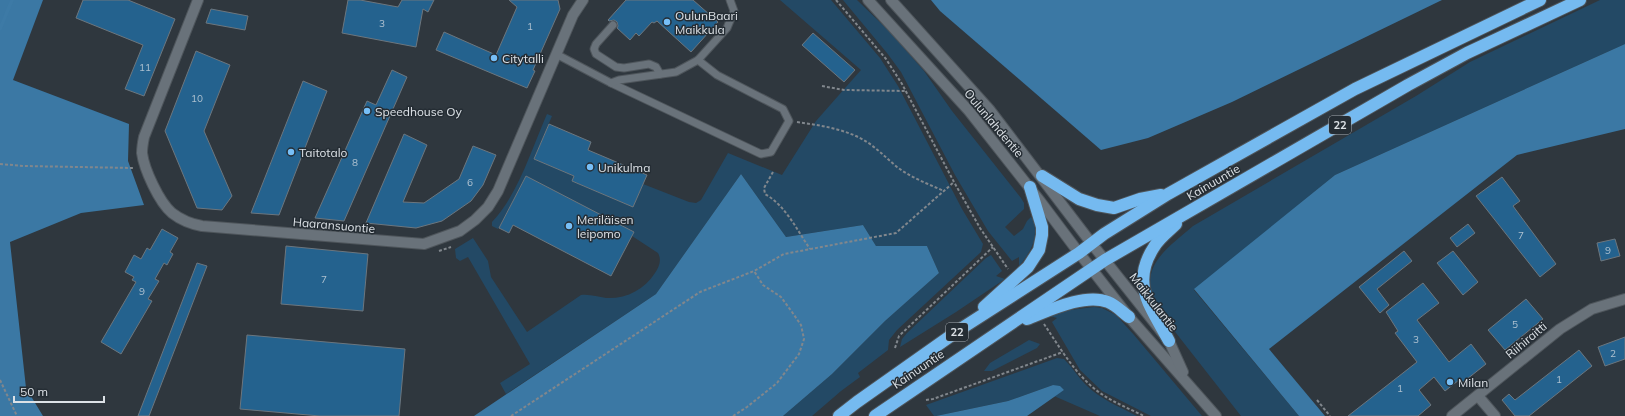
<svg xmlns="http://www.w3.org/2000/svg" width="1625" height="416" viewBox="0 0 1625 416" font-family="Mulish,sans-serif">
<rect width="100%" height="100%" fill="#2f373e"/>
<g fill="#234965">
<path d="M780,0h51l49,58 18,28 64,123 21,35 -2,8 -84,78 -8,10 -1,10 -30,23 2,4 -19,14 -29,25h-29l49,-42 53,-53 54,-48 -12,-27h-51l-13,-21 -77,12 -45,-63 -85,120 -150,100 -6,-11 30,-19 -62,-107 -8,4 -4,-3 -1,-9 18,-11 15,23 3,16 36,55 54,-37c9,-1 17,2 25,3 20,1 38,-8 49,-25 4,-6 7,-13 3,-20l-26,-17 1,-4 -107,-56 -27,52 -1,1 -6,-3v-4c26,-27 40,-74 55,-108l5,2 -18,43 40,17 -2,5 61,26 10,-23 46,18 7,1 5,-3 27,-47 54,22 34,-54 45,-51z"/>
<path d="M843,0h14l33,32 34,39 28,40 69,87 3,5v6l-19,18 9,9 9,-7 4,-8 4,-4 2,2c6,19 -2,33 -14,47v-9l-7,4 -24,-30 -33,-56 -54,-103 -14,-19z"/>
<path d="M1600,0h25v44l-290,131 -141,115 105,126h-58l-83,-106c-22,-42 6,-59 35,-84l223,-130 54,-34z"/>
<polygon points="991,255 1002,271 996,276 1005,279 956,312 900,347 902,339 907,333 986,258"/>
<polygon points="1094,307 1102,308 1116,315 1134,335 1202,416 1151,416 1102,391 1080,370 1052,322 1057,318 1050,316 1062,311"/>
<polygon points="1029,340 1040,344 1037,348 992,371 984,371 990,363"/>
<path d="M1057,358l7,1c8,8 14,18 22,26 14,14 34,22 51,31h-37l-46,-20 10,-6 -11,-5 -45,16 -72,15h-2l-8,-11z"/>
</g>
<g fill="#3b78a4">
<polygon points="0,0 43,0 13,80 129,124 128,161 144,205 81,213 10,242 26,388 43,416 0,416"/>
<polygon points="931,0 1442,0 1232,102 1148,138 1101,150 940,11"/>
<polygon points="1625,44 1625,129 1517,155 1269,349 1325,416 1299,416 1194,289 1335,175"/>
<polygon points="741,174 786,237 863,225 876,246 927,246 939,273 885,321 832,374 783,416 474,416 656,294"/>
<polygon points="1053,385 1060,386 1064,390 1027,416 936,416 1008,401"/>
</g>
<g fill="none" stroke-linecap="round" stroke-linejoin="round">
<polyline stroke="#3d7aa6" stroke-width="3.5" points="0,29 12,0"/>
</g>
<g fill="#24628e" stroke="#6c767e">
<polygon points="83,0 128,0 175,19 144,96 125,89 143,45 76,18"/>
<polygon points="348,0 360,0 398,7 402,0 434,0 428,12 423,9 416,47 342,33"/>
<polygon points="509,0 558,0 560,9 533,70 535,71 527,88 436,50 444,32 496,55 517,7"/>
<polygon points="626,0 693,0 718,22 691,52 657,21 654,23 652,22 639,36 636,33 630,40 617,28 618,26 617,22 614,20 609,21 608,20"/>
<polygon points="211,9 248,16 245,30 206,23"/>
<polygon points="813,33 855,70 844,82 802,45"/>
<polygon points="196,51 230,65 204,131 232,196 222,210 197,208 165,131"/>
<polygon points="392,70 407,77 344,221 315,218 367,101 376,105"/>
<polygon points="303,81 327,91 279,215 251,213"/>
<polygon points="549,124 591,142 588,150 647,175 633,207 572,181 574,176 534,159"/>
<polygon points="404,134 427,145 403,202 424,203 459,179 473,146 496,155 483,185 471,201 442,221 416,228 366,223"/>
<polygon points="526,176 634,232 611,276 513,225 509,233 499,228"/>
<polygon points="1502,177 1520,201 1513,206 1556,264 1540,277 1476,196"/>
<polygon points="1468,224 1475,233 1457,247 1450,238"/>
<polygon points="162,229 178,238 170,252 173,254 167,265 164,263 155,279 159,281 148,299 152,301 121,354 101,342 136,282 132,280 134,277 125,272 134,255 141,259 147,248 150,250"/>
<polygon points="1615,239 1620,256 1601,261 1597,243"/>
<polygon points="286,246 368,254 363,311 281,304"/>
<polygon points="1404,251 1412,261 1377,289 1389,305 1380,313 1359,287"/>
<polygon points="1453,251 1478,282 1463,295 1437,263"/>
<polygon points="197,263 207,266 149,416 138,416"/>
<polygon points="1423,283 1439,303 1417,320 1449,362 1471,344 1486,364 1462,383 1459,380 1445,391 1434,377 1419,390 1431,405 1418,416 1348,416 1417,362 1395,333 1398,331 1386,312"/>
<polygon points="1526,299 1543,319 1505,350 1488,330"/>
<polygon points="247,335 405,349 399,416 320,416 240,409"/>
<polygon points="1625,337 1625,359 1605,366 1598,347"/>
<polygon points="1579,350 1592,366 1529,416 1515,416 1502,400 1509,394 1515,400"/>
</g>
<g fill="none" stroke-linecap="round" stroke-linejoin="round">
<g stroke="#4e555b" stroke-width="9">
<g id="lane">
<polyline points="613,25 596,44 594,49 596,54 616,67 624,68 649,64 656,67 660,74"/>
<polyline points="556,54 611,83 761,154 771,152 789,121 783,109 717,75 698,60"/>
<polyline points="611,83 619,80 676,72 698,60 727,28 734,11 730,0"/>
</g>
</g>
<g stroke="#4e555b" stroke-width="12">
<g id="street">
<path d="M198,0l-54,137c-1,5 -2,11 -2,16 2,16 17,49 30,60 9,7 19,11 30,13l222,18 36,-13 15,-11 13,-13 10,-16 75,-176 10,-15"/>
<polyline points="1478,396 1495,416"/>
</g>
</g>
<g stroke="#4e555b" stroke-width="12">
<g id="secondary">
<polyline points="868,0 969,111 1040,201 1076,249 1129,317 1216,416"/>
<polyline points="891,0 989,109 1092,244 1169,341 1183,372"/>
<polyline points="1452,416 1560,329 1592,309 1625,299"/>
</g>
</g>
<g stroke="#4e555b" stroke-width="14">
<g id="highway">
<polyline points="1042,176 1079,199 1097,205 1114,208 1140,199 1161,195"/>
<polyline points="984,307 1028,267 1039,250 1042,235 1042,227 1030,187"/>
<path d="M1027,319c23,-9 58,-26 81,-17 8,3 14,10 21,15"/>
<path d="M1169,341c-18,-34 -39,-57 -15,-94 5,-9 15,-16 22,-23"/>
<polyline points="839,416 857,402 959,330 1079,253 1104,234 1168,194 1355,89 1540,0"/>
<polyline points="875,416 1105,260 1408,85 1467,53 1580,0"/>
</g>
</g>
<g stroke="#81878d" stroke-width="2" stroke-dasharray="3 2" stroke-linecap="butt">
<polyline points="836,0 886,59 902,84 954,182 980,228 1008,269"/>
<polyline points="822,86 844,90 906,91"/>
<path d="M797,122c21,3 42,6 61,15 15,7 26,19 39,30 13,10 31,17 47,24"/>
<polyline points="0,164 24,166 134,168"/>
<path d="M773,172l-9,16 1,6c21,12 32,36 45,55"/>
<polyline points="439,251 451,247"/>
<path d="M1044,324c17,25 33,54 59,71 12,8 27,14 41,21"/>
<polyline points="895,348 899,336 993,247"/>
<polyline points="0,380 17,416"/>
<polyline points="926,400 933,399 1063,352"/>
<polyline points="1317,400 1330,416"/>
<polyline points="511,416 700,292 754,271 784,254 896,233 954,182"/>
<polyline points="733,416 747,407 777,383 799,354 804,339 801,325 792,312 781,297 763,285 754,271"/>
</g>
<use href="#lane" stroke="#69727a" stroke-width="7"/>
<use href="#street" stroke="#69727a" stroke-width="10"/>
<use href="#secondary" stroke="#69727a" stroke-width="10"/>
<use href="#highway" stroke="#75baf0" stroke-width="12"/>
</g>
<g fill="#77bff7" stroke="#252d34" stroke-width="1.5">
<circle cx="667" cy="22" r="4"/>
<circle cx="494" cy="58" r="4"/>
<circle cx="367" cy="111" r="4"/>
<circle cx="291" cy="152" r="4"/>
<circle cx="590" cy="167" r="4"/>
<circle cx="569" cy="226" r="4"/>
<circle cx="1450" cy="382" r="4"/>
</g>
<g text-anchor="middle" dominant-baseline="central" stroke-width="3" stroke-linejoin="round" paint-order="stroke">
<g font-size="10" fill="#aec1d0">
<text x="382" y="23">3</text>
<text x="530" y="26">1</text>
<text x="145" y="67">11</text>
<text x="197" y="98">10</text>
<text x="355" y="162">8</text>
<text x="470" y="182">6</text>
<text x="1521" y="235">7</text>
<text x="1608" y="250">9</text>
<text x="324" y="279">7</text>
<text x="142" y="291">9</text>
<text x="1515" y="324">5</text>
<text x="1416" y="339">3</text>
<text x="1613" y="353">2</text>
<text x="1559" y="379">1</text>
<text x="1400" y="388">1</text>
</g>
<g fill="#252d34" stroke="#a5abb1" stroke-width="1">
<rect x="1329" y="116" width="22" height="18" rx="3"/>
<rect x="946" y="323" width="22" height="18" rx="3"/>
</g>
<g font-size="11" font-weight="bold" fill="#dce1e6">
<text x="1340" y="125">22</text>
<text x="957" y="332">22</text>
</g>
<g font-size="12" fill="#dce1e6" stroke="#252d34" text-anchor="start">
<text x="675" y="15">OulunBaari<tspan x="675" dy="14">Maikkula</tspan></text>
<text x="502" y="58">Citytalli</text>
<text x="375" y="111">Speedhouse Oy</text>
<text x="299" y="152">Taitotalo</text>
<text x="598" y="167">Unikulma</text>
<text x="577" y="219">Meriläisen<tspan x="577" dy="14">leipomo</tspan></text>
<text x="1458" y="382">Milan</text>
</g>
<g font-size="12" fill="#dce1e6" stroke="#252d34">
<text transform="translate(994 123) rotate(50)">Oulunlahdentie</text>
<text transform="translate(1213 182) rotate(-30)">Kainuuntie</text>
<text transform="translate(334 225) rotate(5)">Haaransuontie</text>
<text transform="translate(1154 302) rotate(52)">Maikkulantie</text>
<text transform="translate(1526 340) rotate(-40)">Riihiraitti</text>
<text transform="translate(918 369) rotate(-34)">Kainuuntie</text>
</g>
</g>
<path d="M14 396v6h90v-6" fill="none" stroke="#dce1e6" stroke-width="2"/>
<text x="20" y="396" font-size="12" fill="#dce1e6" stroke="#252d34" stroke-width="3" paint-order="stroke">50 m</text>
</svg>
